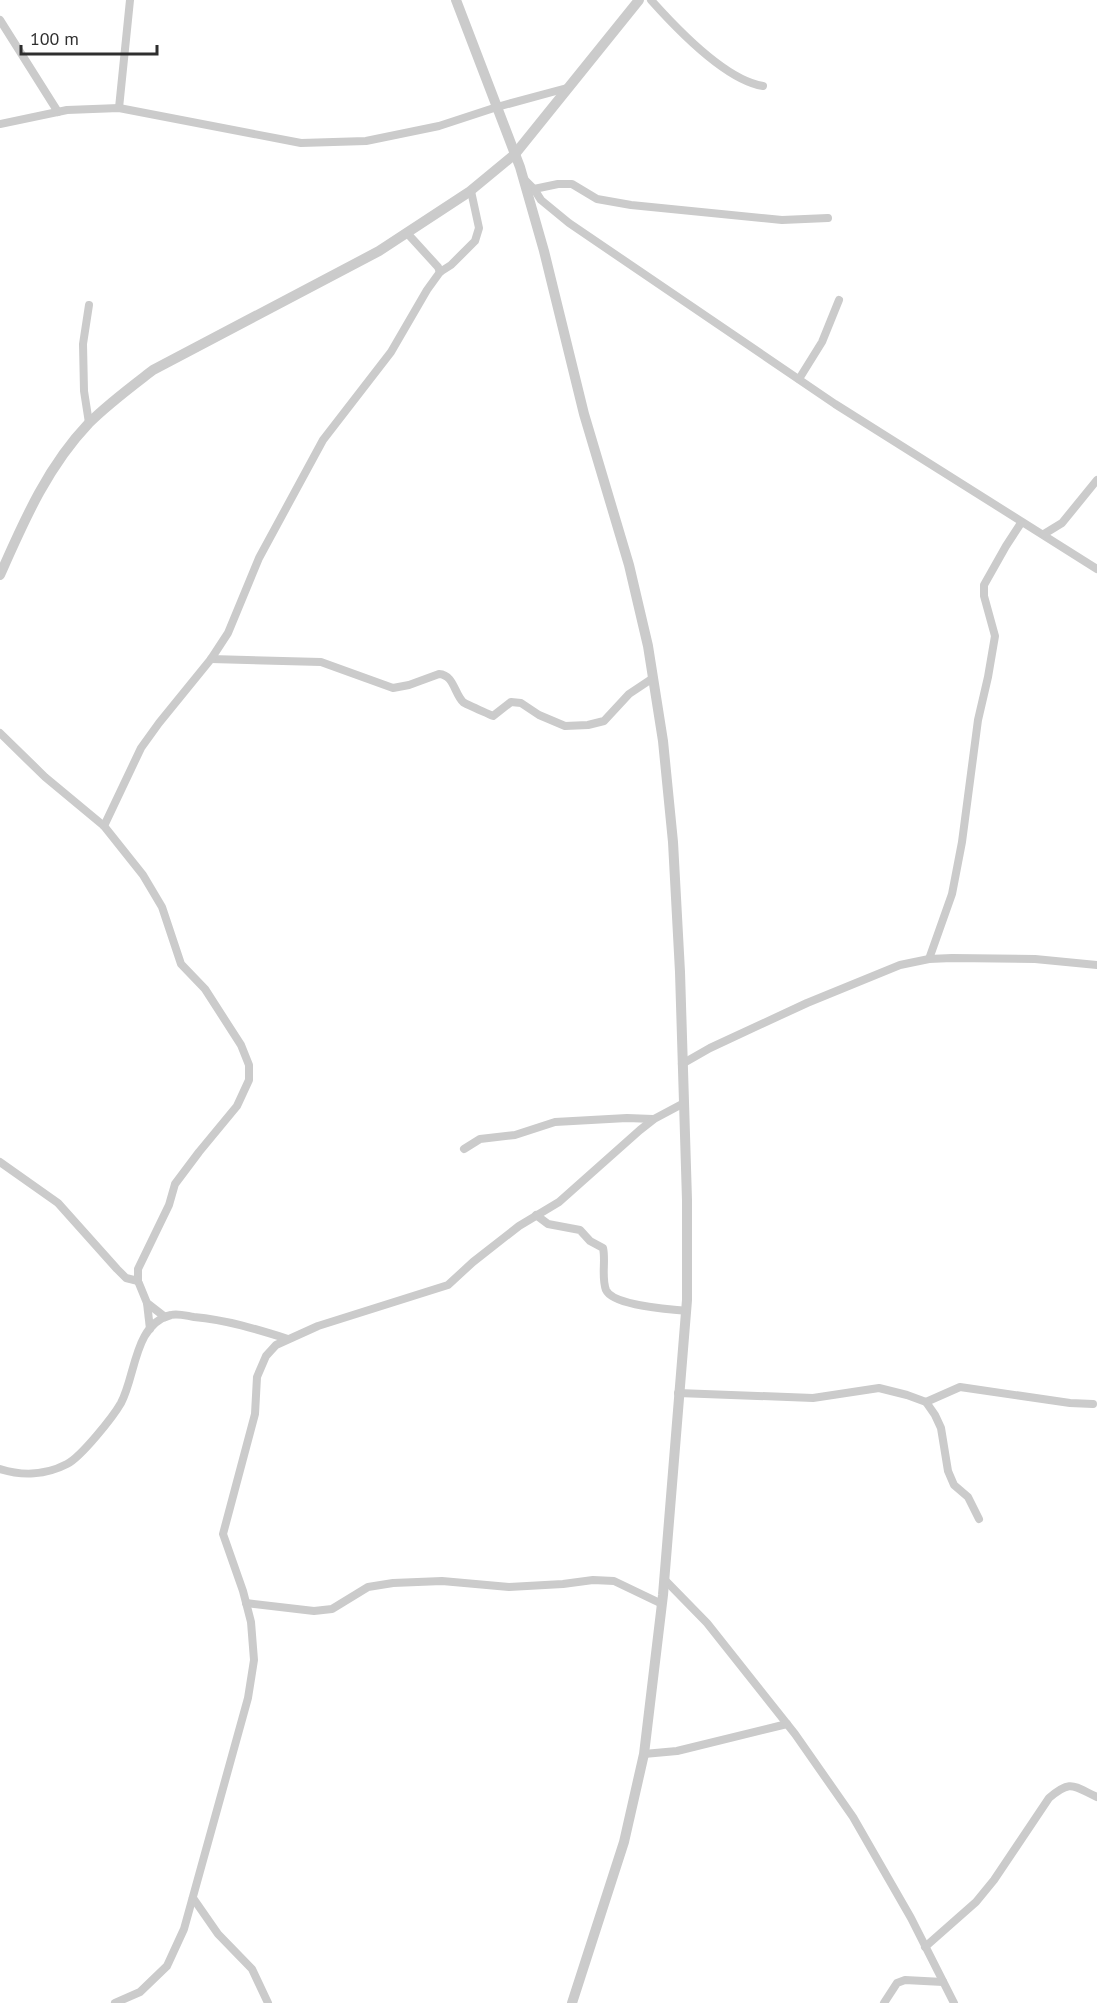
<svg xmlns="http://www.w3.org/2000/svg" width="1097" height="2003" viewBox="0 0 1097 2003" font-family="'PT Sans',sans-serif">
<rect width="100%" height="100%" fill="#fff"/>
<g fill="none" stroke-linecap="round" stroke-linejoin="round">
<g stroke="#cbcbcb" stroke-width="8">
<path d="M651,0c25,28 74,80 112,86"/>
<polyline points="0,20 58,112"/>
<polyline points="119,108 130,0"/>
<polyline points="0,124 67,110 119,108 301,143 366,141 439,126 497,107 567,88"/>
<polyline points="523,178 534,189 541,200 569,223 835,404 1097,569"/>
<polyline points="534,189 558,184 572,184 597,199 631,205 782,220 828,218"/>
<polyline points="407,233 438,267 440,272"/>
<polyline points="89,305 83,344 84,391 89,423"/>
<polyline points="799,379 822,342 839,300"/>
<polyline points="1044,534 1062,523 1097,480"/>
<path d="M211,659l110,3 72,26 16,-3 30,-11c15,1 15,19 24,28 4,3 24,11 30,14l18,-14 10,1 18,12 26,11 23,-1 16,-4 25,-27 24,-16"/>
<polyline points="0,733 45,777 104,826 143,875 162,907 181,964 205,989 241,1045 249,1065 249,1080 237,1106 199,1152 175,1184 169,1205 138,1269 138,1281 147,1303 165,1317"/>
<polyline points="104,826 141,748 159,723 211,659 228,633 259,558 323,440 391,352 427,290 440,272 451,265 475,241 479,228 471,191"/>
<polyline points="929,959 952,894 962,842 978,720 988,677 995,636 984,596 984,585 1006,546 1021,523"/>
<polyline points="682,1064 710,1048 807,1003 900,965 929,959 952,958 1035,959 1097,965"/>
<polyline points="464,1149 480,1139 515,1135 555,1122 627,1118 653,1119"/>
<polyline points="0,1162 58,1203 117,1269 126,1278 138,1281"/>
<path d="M536,1215l12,9 32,6 10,11 13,7c3,13 -2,29 3,42 7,16 64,19 80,21"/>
<polyline points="147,1303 150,1329"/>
<polyline points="678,1393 813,1398 879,1388 907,1395 926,1402 935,1415 941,1428 948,1471 954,1485 968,1497 979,1519"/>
<polyline points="926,1402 960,1387 1070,1403 1093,1404"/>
<path d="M0,1469c22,7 46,6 67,-5 14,-7 46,-47 54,-61 15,-28 13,-79 50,-88 7,-2 16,1 23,2 33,3 62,12 94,22"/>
<polyline points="664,1579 707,1623 795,1734 853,1817 911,1918 954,2003"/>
<polyline points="246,1603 314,1611 332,1609 368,1587 393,1583 442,1581 509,1587 563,1584 593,1580 614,1581 662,1604"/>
<polyline points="644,1754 677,1751 787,1724"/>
<polyline points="193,1898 218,1934 252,1969 268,2003"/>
<path d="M925,1947l51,-45 18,-22 55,-82c22,-19 24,-12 48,-1"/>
<polyline points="115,2003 140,1992 167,1966 184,1929 248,1698 254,1660 251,1622 243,1591 223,1534 255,1414 257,1377 266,1356 276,1345 318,1326 448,1285 473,1262 519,1226 559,1202 640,1130 654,1119 684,1103"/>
<polyline points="884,2003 897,1983 905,1980 943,1982"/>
</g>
<g stroke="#cbcbcb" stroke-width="10">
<polyline points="456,0 520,167 544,251 584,414 629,565 648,646 663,741 673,842 680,972 687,1200 687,1300 663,1595 644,1754 624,1842 572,2003"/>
<path d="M0,575c24,-54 47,-108 89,-152 19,-19 42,-36 64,-53l226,-119 90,-59 46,-38 124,-154"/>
</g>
</g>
<path d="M21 45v9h136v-9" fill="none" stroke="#2e2e2e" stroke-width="3"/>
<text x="30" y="45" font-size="18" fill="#2e2e2e" stroke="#ffffff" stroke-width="4.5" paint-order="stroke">100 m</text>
</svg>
